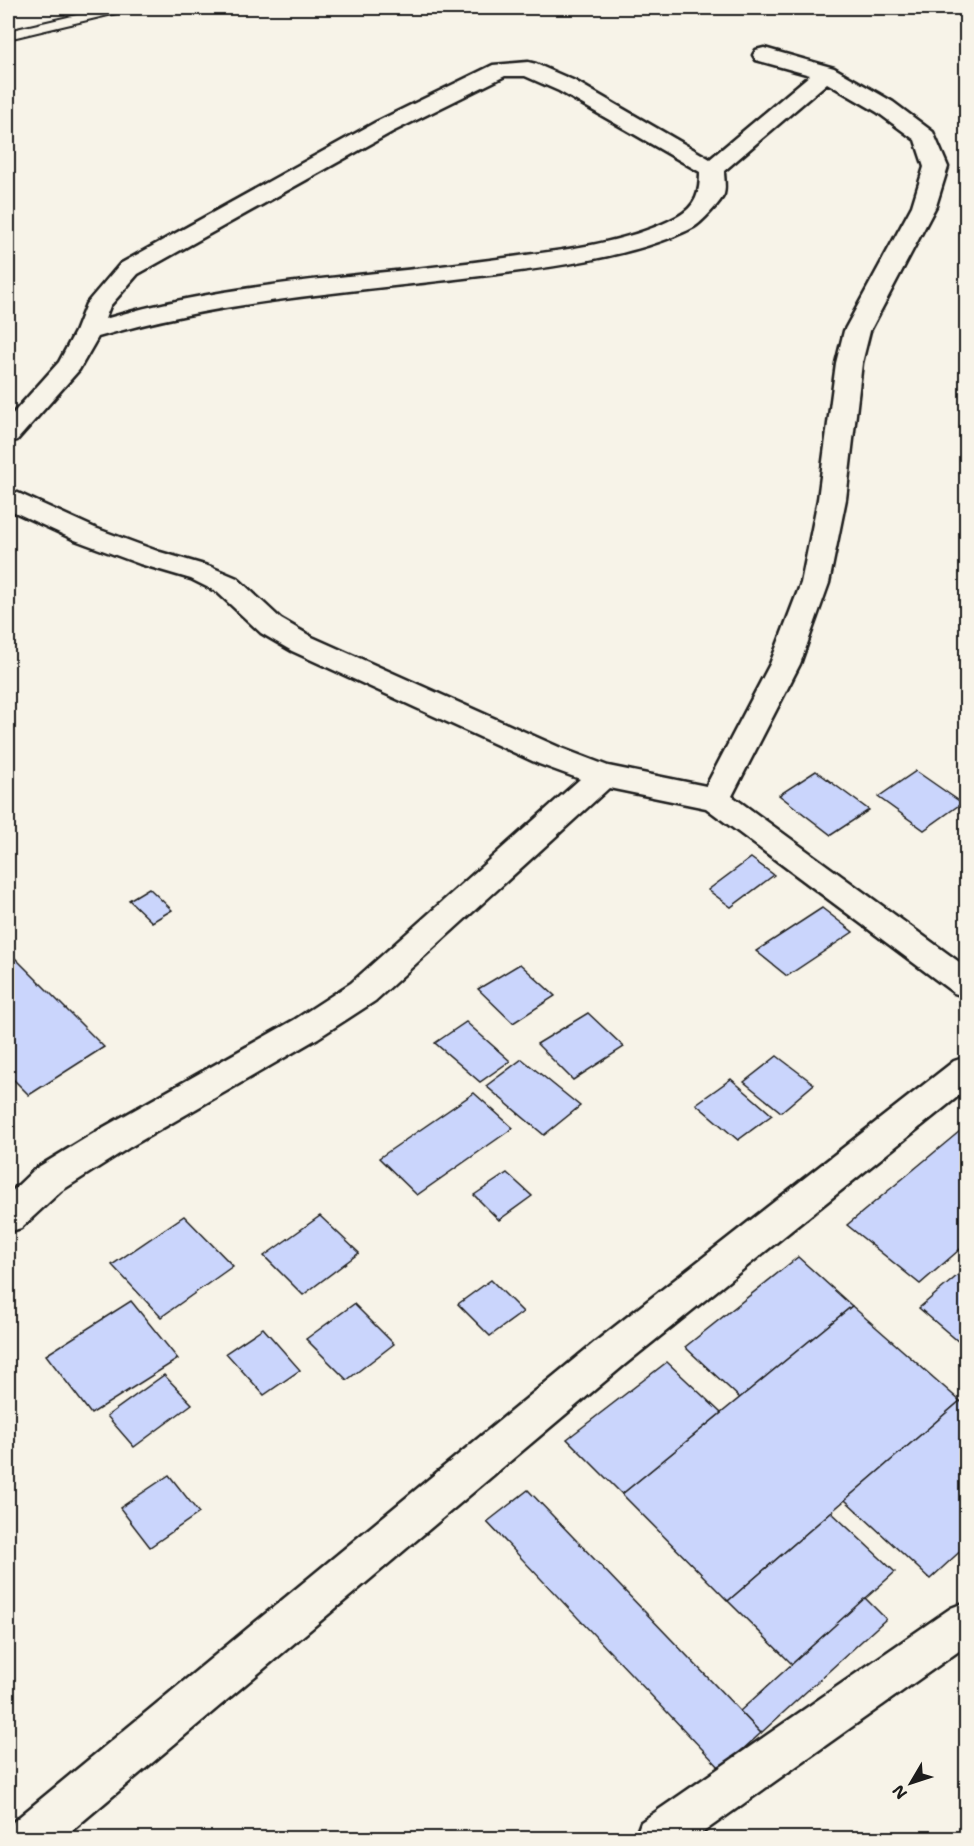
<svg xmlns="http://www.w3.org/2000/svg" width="974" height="1846" viewBox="0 0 974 1846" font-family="'Shantell Sans',sans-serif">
<rect width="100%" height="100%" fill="#f7f3e8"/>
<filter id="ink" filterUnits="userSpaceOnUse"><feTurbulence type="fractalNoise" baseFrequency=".0167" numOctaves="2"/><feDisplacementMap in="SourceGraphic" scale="12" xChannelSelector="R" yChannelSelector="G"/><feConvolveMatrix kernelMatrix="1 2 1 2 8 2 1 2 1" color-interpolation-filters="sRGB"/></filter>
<g filter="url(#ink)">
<g fill="#cad5fc" stroke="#1c1c1c" stroke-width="1.5">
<polygon points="816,771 869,810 831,835 779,795"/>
<polygon points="916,771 962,803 924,830 878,797"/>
<polygon points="751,858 774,875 731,907 708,890"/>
<polygon points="149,888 172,910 152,922 129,900"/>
<polygon points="822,908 853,932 787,976 756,951"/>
<polygon points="15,958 104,1047 29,1095 13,1079 8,1083 8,963"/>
<polygon points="520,964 555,996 513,1023 478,989"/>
<polygon points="588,1013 624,1047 573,1080 537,1044"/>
<polygon points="466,1022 510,1061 480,1082 435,1043"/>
<polygon points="777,1056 814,1084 781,1112 744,1082"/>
<polygon points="522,1059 580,1106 544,1135 486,1086"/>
<polygon points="731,1079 772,1115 738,1140 696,1104"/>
<polygon points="474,1093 513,1128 417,1195 379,1158"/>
<polygon points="966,1126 966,1244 920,1284 847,1225"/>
<polygon points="507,1173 532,1196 499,1220 474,1195"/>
<polygon points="184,1216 233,1266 161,1317 112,1265"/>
<polygon points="320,1216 359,1253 303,1295 264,1256"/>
<polygon points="798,1257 852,1306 740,1398 685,1347"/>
<polygon points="964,1270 966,1272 966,1336 959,1342 919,1308"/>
<polygon points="491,1280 523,1312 490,1336 458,1304"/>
<polygon points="131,1301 178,1359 91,1414 46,1355"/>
<polygon points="354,1304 394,1344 347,1380 306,1339"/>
<polygon points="852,1306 960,1401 728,1601 622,1494"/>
<polygon points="263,1328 300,1370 264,1395 226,1353"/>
<polygon points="667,1362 721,1413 622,1494 567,1439"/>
<polygon points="164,1375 192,1404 134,1447 107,1416"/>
<polygon points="960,1401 966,1406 966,1546 930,1579 845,1500"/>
<polygon points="169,1475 199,1513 150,1547 120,1508"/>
<polygon points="528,1490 761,1733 721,1769 487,1522"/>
<polygon points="831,1512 895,1572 792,1664 728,1601"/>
<polygon points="865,1598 886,1619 761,1733 740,1711"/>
</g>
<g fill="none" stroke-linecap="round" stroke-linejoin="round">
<g stroke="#1c1c1c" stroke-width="4">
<polygon id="lane" points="107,8 127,8 125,11 8,39 8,31"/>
</g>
<g stroke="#1c1c1c" stroke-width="5">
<g id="street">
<path d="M764,48l70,20 59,34 40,30 15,35 -12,39 -66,125 -8,32 -16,136 -17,84 -29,81 -68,132 234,171v30l-12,-4 -248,-185 -97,-20 -234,213 -57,37 -188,109 -69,44 -40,37 -13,4v-37l27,-26 69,-42 190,-107 57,-37 229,-204 -41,-15 -247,-113 -31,-18 -44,-41 -26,-13 -51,-15 -65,-24 -67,-31v-18l10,2 77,35 65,24 51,15 26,11 44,41 31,18 249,111 47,18 98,20 64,-122 31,-81 17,-84 18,-136 8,-32 68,-125 12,-39 -9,-27 -38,-28 -50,-29 -103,88c0,7 2,16 0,23 -3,8 -23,29 -30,33 -60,32 -163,43 -230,51 -123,15 -246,23 -366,59l-19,33 -62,70 -9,2v-23l51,-57 16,-30 11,-28 34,-40 256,-142 117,-57 35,-3 8,2 39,17 135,78 100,-84 -54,-15 -3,-5 3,-5zM505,76h20l34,15 141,81c0,20 -3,34 -23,45 -51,27 -116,33 -172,41 -133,19 -270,22 -400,61l5,-13 28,-32 254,-142z"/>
<polygon points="966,1057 966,1090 623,1366 63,1838 8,1838 13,1822 595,1342 954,1061"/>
<polygon points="966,1602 966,1646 695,1838 635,1838 641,1822 951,1608"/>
</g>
</g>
<use href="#lane" fill="#f7f3e8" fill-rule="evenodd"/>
<use href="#street" fill="#f7f3e8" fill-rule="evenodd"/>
</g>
</g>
<rect width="974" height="1846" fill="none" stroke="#f7f3e8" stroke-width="30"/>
<rect x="15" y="15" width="944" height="1816" fill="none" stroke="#1c1c1c" stroke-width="2" filter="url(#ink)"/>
<g transform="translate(911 1783) rotate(231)" stroke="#f7f3e8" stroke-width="4.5" paint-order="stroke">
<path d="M0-4.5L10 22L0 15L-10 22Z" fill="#1c1c1c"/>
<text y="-9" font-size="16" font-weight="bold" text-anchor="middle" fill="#1c1c1c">N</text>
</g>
</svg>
